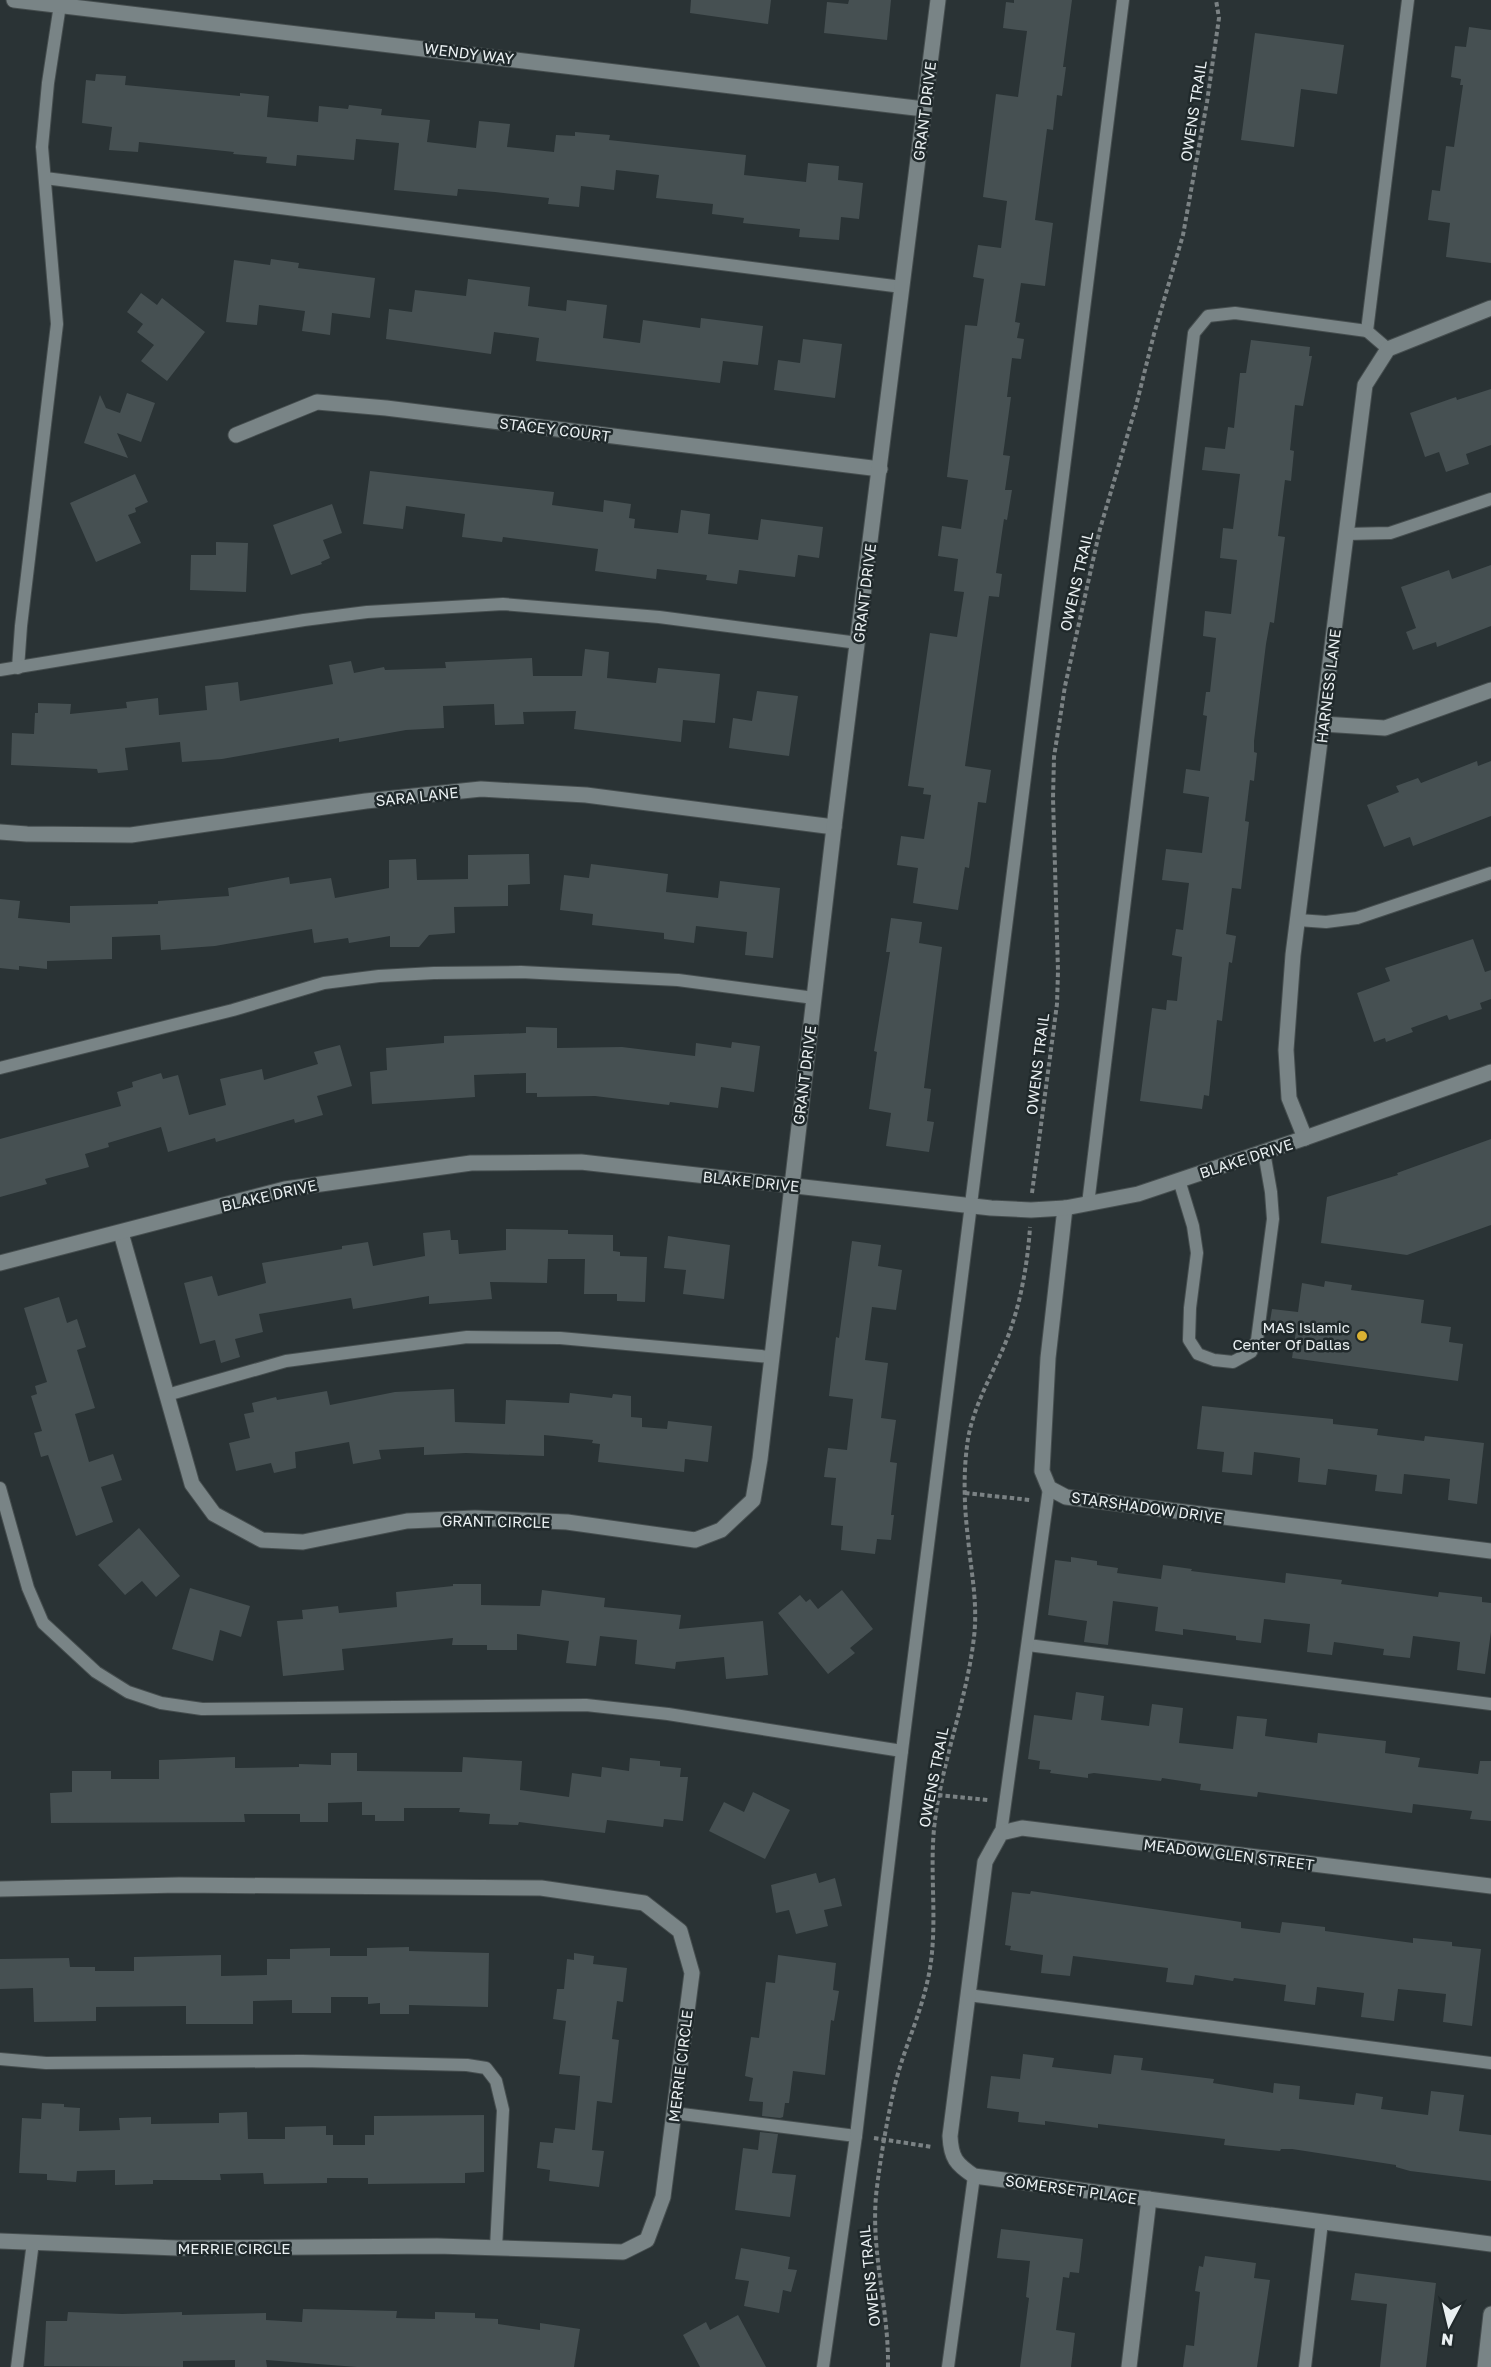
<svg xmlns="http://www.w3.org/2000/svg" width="1491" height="2367" viewBox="0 0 1491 2367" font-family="'Golos Text',sans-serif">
<rect width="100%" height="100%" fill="#2a3335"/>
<g fill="#465052">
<polygon points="691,0 771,0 768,24 690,13"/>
<polygon points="849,0 891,0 887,40 824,33 827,2 848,4"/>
<polygon points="1014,0 1072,0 1063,67 1066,67 1062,96 1057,95 1053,130 1047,129 1035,220 1053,223 1045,286 1021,283 1015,322 1020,323 1017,338 1024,339 1021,359 1012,358 1007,397 1011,397 1003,455 1010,456 1005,490 1012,490 1007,520 1004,519 996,573 1002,574 999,597 989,596 965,766 991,770 986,803 978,802 969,868 965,867 958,910 913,903 918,868 897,865 901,836 924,839 931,795 923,794 924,788 908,786 930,633 957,637 964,592 954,591 958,559 938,556 942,526 961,529 968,480 947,477 965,325 977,326 984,279 973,277 978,245 1001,248 1007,201 983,197 996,94 1018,97 1027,31 1003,28 1006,2 1014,3"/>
<polygon points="1469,27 1491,30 1491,263 1446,257 1450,223 1428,220 1432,190 1440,191 1446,146 1454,147 1463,85 1460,85 1461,79 1451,77 1455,46 1466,47"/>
<polygon points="1255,33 1344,45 1337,94 1301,89 1294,147 1241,140"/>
<polygon points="96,74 126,76 125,85 240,96 240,93 269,96 267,117 318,122 319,106 348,109 349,105 382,109 381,115 430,120 427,142 476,148 479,121 510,124 507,147 554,152 556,135 575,136 575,132 610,135 609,140 746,155 744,175 806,182 808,163 839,166 838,180 863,183 859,219 841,217 839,240 799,237 800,229 743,223 744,218 712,214 713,204 656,198 659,175 616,170 614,190 581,186 579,207 548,204 549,198 495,192 458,189 457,196 394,190 399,143 356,139 354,160 297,155 296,166 266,163 267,157 233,154 234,152 139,142 138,152 109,150 112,127 82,123 86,80 95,81"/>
<polygon points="271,259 299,263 298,268 375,278 370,318 332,313 330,335 302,331 305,311 259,305 257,325 226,322 234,260 270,265"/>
<polygon points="468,279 530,287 528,306 566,311 567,300 607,305 603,338 640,343 643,320 700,328 701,318 763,326 758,365 723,361 720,383 536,361 539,338 494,332 491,354 386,339 389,309 412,312 415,290 466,296"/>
<polygon points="141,293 157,305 162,298 205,332 167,381 141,361 154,345 137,332 143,324 127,312"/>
<polygon points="803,339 842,344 835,398 774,390 778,360 800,363"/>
<polygon points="1251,340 1310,347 1309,356 1312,356 1303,406 1295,405 1290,450 1294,451 1291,481 1285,480 1278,536 1285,537 1274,623 1270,622 1266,644 1254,741 1254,752 1257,753 1254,781 1250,780 1245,821 1249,822 1241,889 1232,888 1226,934 1236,936 1232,963 1229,962 1222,1021 1217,1020 1209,1096 1204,1095 1202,1109 1140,1101 1152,1008 1166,1010 1167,1000 1177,1001 1182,957 1172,955 1176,929 1183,930 1189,883 1162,880 1166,849 1202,853 1209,797 1183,793 1186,769 1200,771 1207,716 1203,715 1206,692 1210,692 1216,638 1203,636 1205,611 1231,614 1237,560 1220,558 1223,528 1233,529 1240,474 1202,470 1205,447 1225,449 1228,427 1234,428 1240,373 1246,373"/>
<polygon points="1491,389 1491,445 1466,454 1469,464 1446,472 1439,452 1425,457 1410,413 1456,397 1457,400"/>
<polygon points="127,393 155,403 141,442 117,433 128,458 84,443 100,395 106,408 120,413"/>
<polygon points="370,471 554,492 552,505 603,512 604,500 631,504 629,518 635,519 634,528 678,533 681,510 710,514 708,534 758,540 761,519 823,527 819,558 798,555 795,577 739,570 737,584 706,580 707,575 657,569 656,579 595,571 598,549 503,537 502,542 462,537 465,514 406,506 403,529 363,524"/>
<polygon points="135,474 148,502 135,508 136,512 128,515 141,543 96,562 70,503"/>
<polygon points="332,504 342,533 323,540 330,558 321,562 322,564 291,575 273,525"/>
<polygon points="216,542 248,543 246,592 190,590 191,555 216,555"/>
<polygon points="1491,565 1491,626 1437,647 1436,642 1413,650 1406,632 1416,628 1401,587 1449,570 1452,579"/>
<polygon points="585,649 609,652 607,678 656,683 658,668 720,674 715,723 683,720 681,742 574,729 576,711 523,712 524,724 495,725 494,704 443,706 444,728 406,730 339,742 339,738 222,759 182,762 180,742 125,748 128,770 98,773 97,769 11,765 12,733 34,734 35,713 38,713 38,703 71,704 70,714 127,708 126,702 158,698 159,715 207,710 205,686 238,682 240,701 333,684 329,665 351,661 354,673 384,667 385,670 446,668 445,662 532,658 533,676 582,676"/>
<polygon points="757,691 798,696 789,756 729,748 733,718 752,721"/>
<polygon points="1477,761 1478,766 1491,761 1491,816 1413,846 1410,837 1384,847 1367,805 1399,792 1396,786 1418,778 1421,783"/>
<polygon points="529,854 530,884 508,885 508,906 454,907 455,933 429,935 419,947 390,947 390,936 349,943 348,938 314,943 312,929 215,946 161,950 160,935 112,937 112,959 47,961 47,969 19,966 19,970 0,968 0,899 20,901 18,918 70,923 70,906 158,904 158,901 229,896 228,888 289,877 290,884 331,878 335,898 389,888 389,860 416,859 417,880 468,879 468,855"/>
<polygon points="591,864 668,874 666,892 718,898 720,881 780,888 773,958 745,955 747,932 696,926 694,943 664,939 664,933 592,925 593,914 560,910 564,875 589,878"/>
<polygon points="891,918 922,922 919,943 942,947 924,1088 931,1089 927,1121 934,1122 929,1152 886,1146 891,1113 869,1109 877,1052 874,1051 890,952 886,952"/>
<polygon points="1473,939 1485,972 1491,970 1491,999 1480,1003 1482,1009 1449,1020 1447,1015 1411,1028 1413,1032 1386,1042 1385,1038 1374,1042 1357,993 1390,981 1385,968"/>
<polygon points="526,1027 557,1028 557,1048 622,1047 695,1056 696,1043 731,1048 732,1042 760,1046 754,1092 721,1087 718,1108 670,1102 669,1105 595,1096 537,1097 537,1093 526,1093 526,1073 474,1075 475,1097 372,1104 370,1072 387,1070 386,1048 444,1043 444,1036 526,1033"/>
<polygon points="340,1045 352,1086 317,1096 323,1115 295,1123 294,1119 216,1142 215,1138 168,1152 161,1127 108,1143 109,1147 85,1154 89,1167 45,1179 47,1184 0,1197 0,1139 121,1106 117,1092 133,1087 132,1082 161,1073 163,1079 178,1075 189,1115 226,1105 220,1079 262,1069 264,1080 318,1064 314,1052"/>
<polygon points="1491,1139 1491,1225 1407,1255 1321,1243 1327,1197 1398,1175 1397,1173"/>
<polygon points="506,1229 568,1230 568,1234 613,1235 613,1251 620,1252 620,1256 647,1257 645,1302 617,1301 617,1294 584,1294 585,1259 548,1259 547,1283 490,1282 492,1299 429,1304 429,1296 353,1309 351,1298 259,1314 263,1332 235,1339 240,1357 221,1363 215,1340 200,1344 184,1283 212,1276 218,1296 266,1283 262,1263 342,1249 342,1246 368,1242 373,1266 425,1256 423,1233 450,1230 451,1240 458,1240 459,1254 506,1250"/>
<polygon points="668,1236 730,1245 724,1299 683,1294 686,1270 664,1268"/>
<polygon points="852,1241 881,1245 878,1266 902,1270 896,1310 872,1307 865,1360 888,1363 881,1418 896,1420 890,1462 897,1463 891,1515 894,1515 891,1540 877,1539 875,1554 841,1550 843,1526 831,1525 836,1478 824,1477 828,1448 847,1450 853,1399 829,1396 836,1337 839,1338"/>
<polygon points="1325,1281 1352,1285 1351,1290 1424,1300 1421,1323 1451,1327 1449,1342 1463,1344 1458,1381 1292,1358 1296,1331 1269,1327 1272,1309 1298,1312 1302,1283 1324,1287"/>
<polygon points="59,1297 67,1323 77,1319 86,1347 77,1350 95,1408 75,1414 89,1462 113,1454 122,1480 101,1487 113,1522 76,1536 48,1455 41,1457 34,1433 42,1431 31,1396 37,1394 35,1386 47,1382 24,1308"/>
<polygon points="454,1389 455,1422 505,1424 506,1400 569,1403 570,1393 612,1398 613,1394 631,1396 631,1417 642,1418 642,1427 667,1429 668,1421 712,1426 708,1462 685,1459 684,1472 598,1462 600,1444 592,1443 593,1440 544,1435 544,1456 466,1453 424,1455 424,1447 379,1450 381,1459 353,1464 349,1442 295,1452 296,1468 274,1473 271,1463 236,1471 229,1443 250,1438 244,1414 254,1412 252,1403 276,1397 277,1400 327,1391 330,1405 395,1392"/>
<polygon points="1202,1406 1333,1419 1333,1424 1378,1429 1377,1435 1424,1441 1425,1436 1484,1443 1477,1504 1448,1500 1450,1479 1404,1474 1402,1494 1375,1491 1377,1475 1328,1469 1326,1485 1298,1482 1300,1458 1254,1452 1252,1475 1222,1472 1224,1452 1197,1449"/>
<polygon points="139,1528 180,1576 156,1597 142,1581 125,1595 98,1565"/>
<polygon points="1071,1557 1097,1561 1097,1565 1118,1568 1117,1573 1161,1579 1163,1565 1192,1569 1191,1571 1285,1583 1286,1573 1342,1580 1341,1584 1438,1597 1439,1592 1482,1597 1482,1602 1491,1603 1491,1632 1485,1674 1457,1670 1460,1642 1413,1636 1410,1658 1383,1655 1384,1649 1334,1642 1332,1655 1307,1652 1310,1624 1264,1619 1261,1643 1236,1640 1236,1636 1183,1629 1183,1635 1155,1631 1158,1607 1113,1601 1108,1645 1084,1642 1087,1621 1048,1615 1055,1560 1071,1562"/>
<polygon points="453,1584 481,1584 481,1605 540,1606 542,1590 605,1598 604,1607 681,1615 679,1629 763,1621 768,1675 726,1679 724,1657 676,1662 675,1669 635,1664 637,1640 600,1636 596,1666 566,1663 569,1641 517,1634 517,1650 487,1650 487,1645 452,1645 453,1638 342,1649 344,1670 283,1676 277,1621 303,1619 302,1610 338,1606 339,1613 397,1607 396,1592 453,1586"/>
<polygon points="190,1588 250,1606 241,1637 220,1630 213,1661 172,1649"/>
<polygon points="842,1590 873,1629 850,1648 855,1653 828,1674 778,1613 800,1595 806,1602 810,1599 818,1609"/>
<polygon points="1076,1692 1104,1696 1101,1720 1149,1726 1152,1704 1183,1708 1179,1743 1233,1749 1237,1716 1267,1719 1265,1736 1317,1743 1318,1733 1386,1741 1385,1753 1420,1758 1418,1767 1478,1774 1480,1761 1491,1761 1491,1821 1470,1819 1472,1811 1413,1804 1412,1813 1258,1792 1257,1797 1200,1790 1201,1784 1162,1778 1161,1781 1094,1773 1088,1774 1088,1778 1050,1773 1051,1770 1039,1769 1040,1761 1028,1759 1034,1715 1072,1720"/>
<polygon points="331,1753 357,1753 357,1771 462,1772 463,1757 522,1761 520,1790 569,1797 572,1773 601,1777 602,1767 629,1771 630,1758 660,1761 660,1766 681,1768 680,1777 688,1777 683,1821 664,1819 663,1827 607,1820 605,1833 519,1822 518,1825 489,1824 490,1814 459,1812 460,1808 404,1808 404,1821 375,1821 375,1815 362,1815 362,1802 328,1803 328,1822 300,1822 300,1814 244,1814 245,1822 51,1823 50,1793 72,1792 72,1771 111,1771 111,1779 159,1779 159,1760 235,1757 235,1768 299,1767 299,1764 331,1765"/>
<polygon points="753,1792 790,1810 765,1859 709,1831 724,1802 744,1812"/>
<polygon points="816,1873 819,1883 835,1878 842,1906 824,1910 828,1926 796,1934 789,1910 776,1913 771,1885"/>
<polygon points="1031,1891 1241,1922 1241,1928 1280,1933 1282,1922 1325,1927 1325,1931 1413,1943 1413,1938 1452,1942 1452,1946 1481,1949 1472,2026 1443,2022 1446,1994 1398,1989 1394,2021 1361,2017 1364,1993 1317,1987 1315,2005 1284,2001 1286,1985 1234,1978 1233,1981 1195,1975 1193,1985 1166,1982 1168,1968 1073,1956 1070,1976 1041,1973 1043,1955 1010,1950 1011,1946 1005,1945 1012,1892 1030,1894"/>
<polygon points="409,1947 409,1951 489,1953 488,2007 409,2005 409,2014 380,2014 380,2003 368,2004 368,1997 331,1997 331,2013 292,2013 292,2000 253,2001 253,2024 186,2024 186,2006 96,2007 96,2021 34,2022 33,1988 0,1989 0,1959 69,1958 70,1967 95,1967 95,1971 134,1971 134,1957 221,1955 221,1976 267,1975 267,1959 290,1959 290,1949 330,1948 330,1956 367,1956 367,1948"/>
<polygon points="574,1953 594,1956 593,1964 627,1968 623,2002 617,2001 612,2039 619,2040 612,2103 597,2101 592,2150 604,2151 599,2187 549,2181 550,2170 537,2168 540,2142 553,2143 555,2128 575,2130 580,2076 559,2074 566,2021 553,2019 557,1989 564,1989 567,1959 574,1960"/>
<polygon points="778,1955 836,1963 833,1990 839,1991 834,2021 831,2020 825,2075 793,2071 789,2103 785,2103 783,2117 780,2118 762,2116 763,2102 749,2101 753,2078 745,2076 751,2037 759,2038 766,1982 775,1983"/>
<polygon points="1023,2054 1054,2058 1052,2067 1111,2074 1114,2055 1143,2058 1141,2070 1214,2079 1213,2083 1273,2093 1274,2083 1300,2086 1299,2099 1354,2105 1356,2093 1383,2097 1381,2109 1428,2115 1431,2091 1464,2095 1459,2131 1491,2135 1491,2181 1410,2171 1396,2167 1396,2165 1292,2149 1281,2149 1280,2151 1224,2145 1225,2139 1098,2124 1098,2128 1045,2121 1045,2125 1018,2122 1019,2112 987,2108 991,2076 1020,2079"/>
<polygon points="42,2103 64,2104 64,2107 80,2108 79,2131 120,2130 119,2118 151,2117 151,2124 219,2123 219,2113 247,2112 248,2139 285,2139 285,2127 326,2126 326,2135 333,2135 333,2145 365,2145 365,2135 374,2135 374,2116 484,2115 484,2172 465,2173 465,2183 368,2184 368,2178 327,2178 327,2183 264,2184 263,2173 220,2174 221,2180 153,2180 153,2184 115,2185 115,2170 77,2171 76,2182 47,2180 47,2174 19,2173 22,2118 41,2119"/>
<polygon points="760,2132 778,2134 772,2173 796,2175 790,2217 735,2210 743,2148 758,2150"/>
<polygon points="1001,2229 1083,2239 1079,2273 1070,2272 1069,2278 1063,2277 1056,2330 1075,2333 1071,2367 1020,2367 1029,2298 1026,2297 1030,2261 997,2258"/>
<polygon points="741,2248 790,2257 788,2269 797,2270 791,2292 783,2290 779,2313 744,2306 749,2281 735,2279"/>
<polygon points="1205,2256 1256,2263 1254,2278 1270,2280 1257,2367 1183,2367 1186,2345 1194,2346 1200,2292 1195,2291 1199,2266 1203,2267"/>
<polygon points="1355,2273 1436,2283 1426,2367 1380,2367 1387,2304 1351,2300"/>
<polygon points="303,2309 397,2311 396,2318 435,2319 435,2312 475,2313 475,2318 498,2319 498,2324 540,2330 540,2323 580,2329 574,2367 357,2367 266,2360 267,2367 235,2367 235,2360 183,2361 183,2367 44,2366 46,2321 67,2321 68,2312 122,2314 182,2312 182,2315 266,2313 266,2320 302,2322"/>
<polygon points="738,2315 766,2367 700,2367 683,2335 706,2322 710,2330"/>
</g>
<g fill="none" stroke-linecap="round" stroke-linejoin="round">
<g stroke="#464e4f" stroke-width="14">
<g id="service">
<polyline points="45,178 902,287"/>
<polyline points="1388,349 1367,331 1408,0"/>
<polyline points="1346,534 1390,533 1491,499"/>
<polyline points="18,668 21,626 57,324 42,147 48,83 60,5"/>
<polyline points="0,670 304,620 367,612 503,604 659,617 858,643"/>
<polyline points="1298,920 1326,922 1357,918 1491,873"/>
<polyline points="0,1068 233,1010 324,983 379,976 434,973 521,972 678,980 814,998"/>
<polyline points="1179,1180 1193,1226 1197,1253 1190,1308 1189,1340 1198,1354 1214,1360 1233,1362 1251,1352 1257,1340 1273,1219 1271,1192 1264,1152"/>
<polyline points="1088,1204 1194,333 1208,316 1235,313 1367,331"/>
<polyline points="167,1395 286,1361 467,1337 560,1338 771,1357"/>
<polyline points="0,1488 28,1588 43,1623 96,1672 128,1692 161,1703 202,1709 586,1705 668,1714 902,1751"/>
<polyline points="1028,1645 1491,1704"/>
<polyline points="1001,1833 1049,1488"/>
<polyline points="968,1995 1491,2063"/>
<polyline points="0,2059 46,2063 302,2061 467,2065 486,2068 496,2081 503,2110 496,2248"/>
<polyline points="674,2113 856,2136"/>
<polyline points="17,2367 33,2242"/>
<polyline points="823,2367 856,2136 902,1751 1123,0"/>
<polyline points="948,2367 974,2176"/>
<polyline points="1305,2367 1322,2222"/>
</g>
</g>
<g stroke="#464e4f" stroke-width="17">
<g id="minor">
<polyline points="14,0 924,109"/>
<polyline points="236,435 317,402 386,408 880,469"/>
<polyline points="1323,724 1385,728 1491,690"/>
<polyline points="0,832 27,834 131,835 366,801 481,789 586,795 834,827"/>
<polyline points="1305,1138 1289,1098 1286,1050 1293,955 1365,385 1388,349 1491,308"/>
<polyline points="1065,1208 1048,1358 1042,1471 1049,1488 1066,1497 1491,1551"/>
<polyline points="121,1233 192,1484 214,1514 262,1540 303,1542 407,1521 475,1518 567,1522 695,1540 721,1530 753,1500 760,1459 834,827 938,0"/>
<polyline points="0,1263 285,1189 471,1163 581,1162 991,1208 1031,1210 1065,1208 1138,1194 1305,1138 1491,1072"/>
<path d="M1491,1886l-469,-58 -21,5 -16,29 -35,274c1,22 6,28 24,40l517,68"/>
<polyline points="0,1889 179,1885 541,1888 644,1903 680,1931 692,1973 663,2197 647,2240 623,2252 437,2246 177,2248 0,2241"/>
<polyline points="1129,2367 1149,2199"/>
<polyline points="1485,2367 1491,2314"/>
</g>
</g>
<g stroke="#7b8284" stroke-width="4" stroke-dasharray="4.5 3" stroke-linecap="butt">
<polyline points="1032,1193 1057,1004 1058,971 1053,798 1054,757 1065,686 1100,529 1136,406 1154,334 1183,235 1207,102 1219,18 1216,0"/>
<polyline points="965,1493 1030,1500"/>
<polyline points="938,1795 988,1800"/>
<polyline points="874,2138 932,2147"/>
<path d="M888,2367c1,-61 -19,-119 -11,-180 4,-33 10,-66 17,-98 8,-36 25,-70 33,-106 13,-53 1,-110 8,-163 8,-62 32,-121 39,-183 4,-34 -3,-65 -6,-99 -4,-32 -5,-67 0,-99 7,-41 32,-76 44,-114 10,-30 16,-66 18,-98"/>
</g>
<use href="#service" stroke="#798486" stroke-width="12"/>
<use href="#minor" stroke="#798486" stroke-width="15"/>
</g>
<circle fill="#dbb233" stroke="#20292b" stroke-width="2" cx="1362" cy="1336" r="6"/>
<g text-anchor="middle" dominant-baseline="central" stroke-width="5" stroke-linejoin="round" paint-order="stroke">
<g font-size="15" fill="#e9eff1" stroke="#20292b">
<text transform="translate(469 53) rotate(7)">WENDY WAY</text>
<text transform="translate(924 111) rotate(-83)">GRANT DRIVE</text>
<text transform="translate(1193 111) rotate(-81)">OWENS TRAIL</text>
<text transform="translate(555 429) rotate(7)">STACEY COURT</text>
<text transform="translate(1076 581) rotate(-77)">OWENS TRAIL</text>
<text transform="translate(864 593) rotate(-83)">GRANT DRIVE</text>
<text transform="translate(1328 686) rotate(-83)">HARNESS LANE</text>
<text transform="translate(417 796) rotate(-6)">SARA LANE</text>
<text transform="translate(1037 1064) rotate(-83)">OWENS TRAIL</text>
<text transform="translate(804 1075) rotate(-83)">GRANT DRIVE</text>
<text transform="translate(1246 1158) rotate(-18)">BLAKE DRIVE</text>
<text transform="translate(751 1181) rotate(6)">BLAKE DRIVE</text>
<text transform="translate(269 1195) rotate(-13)">BLAKE DRIVE</text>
<text transform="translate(1147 1507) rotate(8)">STARSHADOW DRIVE</text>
<text transform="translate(496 1521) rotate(1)">GRANT CIRCLE</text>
<text transform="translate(933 1777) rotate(-79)">OWENS TRAIL</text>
<text transform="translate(1229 1854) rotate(7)">MEADOW GLEN STREET</text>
<text transform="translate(680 2066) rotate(-83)">MERRIE CIRCLE</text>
<text transform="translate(1071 2189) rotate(8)">SOMERSET PLACE</text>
<text x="234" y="2248">MERRIE CIRCLE</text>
<text transform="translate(869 2276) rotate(-96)">OWENS TRAIL</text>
</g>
<g font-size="15" fill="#e9eff1" stroke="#20292b" text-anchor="end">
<text x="1350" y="1327">MAS Islamic<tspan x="1350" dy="17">Center Of Dallas</tspan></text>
</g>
</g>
<g transform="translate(1449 2325) rotate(187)" stroke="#20292b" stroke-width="4.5" paint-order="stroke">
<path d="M0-4.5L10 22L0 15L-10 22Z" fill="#e9eff1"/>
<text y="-9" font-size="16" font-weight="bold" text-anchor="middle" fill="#e9eff1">N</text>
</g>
</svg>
